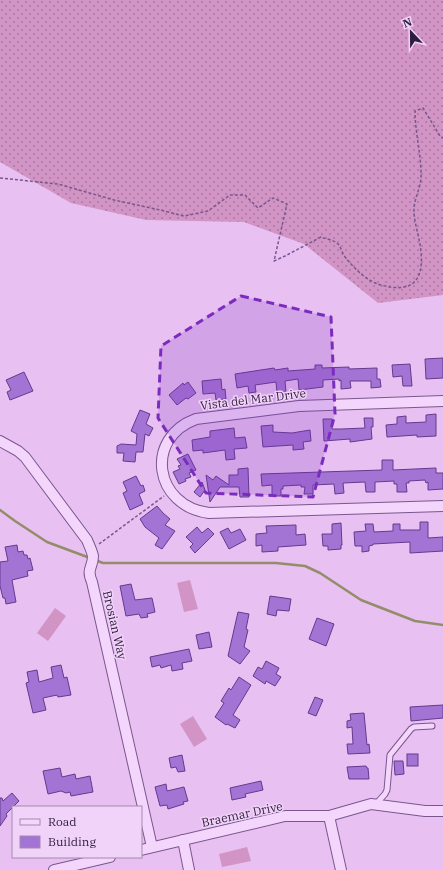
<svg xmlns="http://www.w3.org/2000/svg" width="443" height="870" viewBox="0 0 443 870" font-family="'IBM Plex Serif',serif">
<defs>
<pattern id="grass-dots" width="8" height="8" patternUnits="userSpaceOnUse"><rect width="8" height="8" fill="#d194c5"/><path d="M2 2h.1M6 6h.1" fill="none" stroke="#aa78a1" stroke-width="1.8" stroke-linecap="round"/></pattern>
</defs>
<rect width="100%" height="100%" fill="#e8c1f2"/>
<polygon fill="url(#grass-dots)" points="0,0 443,0 443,295 378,303 304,244 244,222 146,220 71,203 0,162"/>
<g fill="#d194c5">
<polygon points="190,580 198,609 184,612 177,583"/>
<polygon points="55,608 66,616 48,641 37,633"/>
<polygon points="193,716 207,739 194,747 180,724"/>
<polygon points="247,847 251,861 222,867 219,854"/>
</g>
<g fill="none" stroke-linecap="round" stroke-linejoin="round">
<g stroke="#938d6a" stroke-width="2.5">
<polyline points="0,510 15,521 47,542 90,558"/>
<polyline points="95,560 103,563 276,563 305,566 320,573 361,600 415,621 443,625"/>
</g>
</g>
<g fill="#a474d4" stroke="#633a8f">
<polygon points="443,358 443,378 426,379 425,359"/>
<polygon points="410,364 412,386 403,386 402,376 393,377 392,365"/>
<polygon points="315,365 322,365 322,368 349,367 349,369 377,368 377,379 380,379 381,387 371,388 371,381 350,381 351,388 341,389 341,380 339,381 339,379 323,380 323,387 299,390 298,379 285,381 286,392 277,393 276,382 255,385 256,392 249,393 248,386 237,388 235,374 274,368 275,370 288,368 288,371 315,369"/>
<polygon points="24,372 33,391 10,400 7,392 11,390 6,380"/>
<polygon points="221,379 222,390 225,389 226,399 216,400 215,393 203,394 202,381"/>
<polygon points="188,382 196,393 188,399 186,398 177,405 169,395 183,383 184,385"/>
<polygon points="140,410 150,414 146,424 153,428 149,436 145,434 143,452 136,452 135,462 123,461 124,453 117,453 117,446 121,444 136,445 137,434 131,431"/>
<polygon points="436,414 436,436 417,437 417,435 387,437 386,425 397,424 397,417 406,416 406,423 426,422 426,415"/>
<polygon points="364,418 373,418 373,427 371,427 372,439 350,442 350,439 324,441 323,419 332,419 332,429 341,429 365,428"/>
<polygon points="273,425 273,432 292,433 310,430 311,441 303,442 304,449 293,450 293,445 263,447 261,426"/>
<polygon points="234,428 235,438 245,437 247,448 234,449 235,459 226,460 225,450 203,453 203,450 193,451 192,440 210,437 210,431"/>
<polygon points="188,454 196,470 189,473 191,477 185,479 186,481 179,484 173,472 180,469 178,466 181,465 177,459"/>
<polygon points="382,460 393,460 393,470 436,468 436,473 443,473 443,489 428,490 428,482 426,483 425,480 409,481 409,483 406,483 407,492 397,492 397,484 394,484 394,481 375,482 375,492 366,492 365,482 343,483 344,493 335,494 334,484 313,485 313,494 304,494 305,487 301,487 301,485 283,486 283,489 281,489 281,496 272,496 272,485 262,486 261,474 382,470"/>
<polygon points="248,468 249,497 240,497 239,487 220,487 210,502 206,475 213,480 216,476 229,485 229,475 238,475 238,469"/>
<polygon points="136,476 141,486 143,485 145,491 139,494 143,504 130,510 123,493 127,491 123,482"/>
<polygon points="202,482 205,490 200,497 194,492"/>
<polygon points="157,506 163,513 170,519 165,525 175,531 162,549 155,545 159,538 145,527 140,519"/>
<polygon points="420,522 428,522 428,538 443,537 443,551 410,553 410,542 373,544 373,545 369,546 369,551 362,552 362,546 355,546 354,532 366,531 365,524 373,524 374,532 393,531 393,524 400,524 400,530 420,530"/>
<polygon points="341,523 342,545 341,545 341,549 328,550 328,546 323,546 322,534 332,534 332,524"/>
<polygon points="296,525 296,535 305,534 306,545 278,547 278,551 262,552 262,545 256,546 256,534 267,533 266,526"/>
<polygon points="197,527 202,533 208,528 214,534 195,553 190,547 193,544 186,537"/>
<polygon points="228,528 231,533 240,529 246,540 229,549 220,532"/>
<polygon points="17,545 18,552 23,551 24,555 27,555 28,559 30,558 33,570 27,571 28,576 12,580 16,602 6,604 5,598 3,598 0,586 0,562 8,561 5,547"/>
<polygon points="131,584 135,600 152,598 155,612 147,614 148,617 141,618 139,614 126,616 120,586"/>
<polygon points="270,596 291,599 289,611 277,610 276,616 267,614"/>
<polygon points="238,612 249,614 246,629 248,630 244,647 250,651 240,664 228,656"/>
<polygon points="317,618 334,624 326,646 309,639"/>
<polygon points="209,632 212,647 199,649 196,635"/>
<polygon points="189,649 192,661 182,663 183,669 172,671 171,665 161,668 160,665 152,667 150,657"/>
<polygon points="266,661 279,668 276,674 281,677 275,686 266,681 265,684 253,676 258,667 262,669"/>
<polygon points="61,665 64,678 67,677 71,695 58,697 57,695 43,698 46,710 33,713 26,683 29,682 27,672 37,670 39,682 53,678 51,667"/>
<polygon points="239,677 251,685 233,715 240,720 235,728 227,724 226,725 215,717 224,703 221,701 229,688 231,690"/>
<polygon points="315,697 323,700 316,716 308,713"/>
<polygon points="443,705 443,718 411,721 410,707"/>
<polygon points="364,713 367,745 369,744 370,753 348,754 347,744 353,744 352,727 347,728 347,721 351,720 350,714"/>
<rect x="407" y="754" width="11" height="12"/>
<polygon points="182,755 185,771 178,772 176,767 171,768 169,758"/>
<polygon points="394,761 403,761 404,774 395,775"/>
<polygon points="366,766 367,768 368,768 369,779 349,779 347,767"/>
<polygon points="60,768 62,777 75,774 76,779 90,776 93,792 71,796 70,792 66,793 61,791 48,794 43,771"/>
<polygon points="261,781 263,790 245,794 246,797 232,800 230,788"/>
<polygon points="166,784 167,791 184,787 188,801 183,802 184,804 168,809 167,805 160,806 155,787"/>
<polygon points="12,793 19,801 6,814 7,816 0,826 0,798 2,798 3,801"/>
</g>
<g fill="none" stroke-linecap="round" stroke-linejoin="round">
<g stroke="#79578e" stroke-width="7">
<polyline id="service" points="376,804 385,794 387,790 390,755 411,729 414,727 432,726"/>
</g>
<g stroke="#79578e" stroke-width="12">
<g id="minor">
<path d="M443,401l-144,5 -103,13c-52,19 -42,87 13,94l234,-7"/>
<path d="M0,441l18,10 7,6 62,83c2,5 5,11 6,16 0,12 -7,12 -1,26l60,265"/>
<polyline points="329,816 341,870"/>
<polyline points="183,840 189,870"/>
<polyline points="141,850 285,816 329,816 371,804 425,811 443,811"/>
<polyline points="54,870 110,857"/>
</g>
</g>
<g stroke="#79578e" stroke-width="1.5" stroke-dasharray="3 2" stroke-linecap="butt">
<path d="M0,178l58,6 56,16 46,10 24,6 24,-5 22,-16h15l13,13 15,-10 14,6 -13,57 11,-5 36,-19c5,2 13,3 17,7 3,3 4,9 7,13 9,11 21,24 36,28 29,8 43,-2 40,-33 -1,-13 -6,-26 -7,-39 -1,-14 8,-26 7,-39 0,-21 -6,-42 -6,-63l8,-3 17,28 3,2"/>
<polyline points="99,544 164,496"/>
</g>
<use href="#service" stroke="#f4d6fc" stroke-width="5"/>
<use href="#minor" stroke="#f4d6fc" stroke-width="10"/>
</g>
<path fill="#7b2cbf" fill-opacity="0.2" stroke="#7b2cbf" stroke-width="3" stroke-dasharray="8 5" stroke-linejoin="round" d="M241,296l90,21 4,97 -22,83 -107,-4 -48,-75 3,-72z"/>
<g text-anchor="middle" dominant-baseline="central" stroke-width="3" stroke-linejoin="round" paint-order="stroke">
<g font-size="12" fill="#2e1d3c" stroke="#f1d2f9">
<text transform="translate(253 399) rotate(-7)">Vista del Mar Drive</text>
<text transform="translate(115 625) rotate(77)">Brosian Way</text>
<text transform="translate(242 814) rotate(-12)">Braemar Drive</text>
</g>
</g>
<rect x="12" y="806" width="130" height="52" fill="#f1d2f9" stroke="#a38aad"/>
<rect x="20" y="819" width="20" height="6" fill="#f4d6fc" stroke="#a38aad"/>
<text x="48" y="826" font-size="12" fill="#2e1d3c">Road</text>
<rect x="20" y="836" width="20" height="12" fill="#a474d4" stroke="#a38aad"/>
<text x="48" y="846" font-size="12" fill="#2e1d3c">Building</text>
<g transform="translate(411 32) rotate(338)" stroke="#f1d2f9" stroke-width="3" paint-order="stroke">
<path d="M0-3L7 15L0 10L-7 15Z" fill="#2e1d3c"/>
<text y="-6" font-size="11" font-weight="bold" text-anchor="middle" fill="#2e1d3c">N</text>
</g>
</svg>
